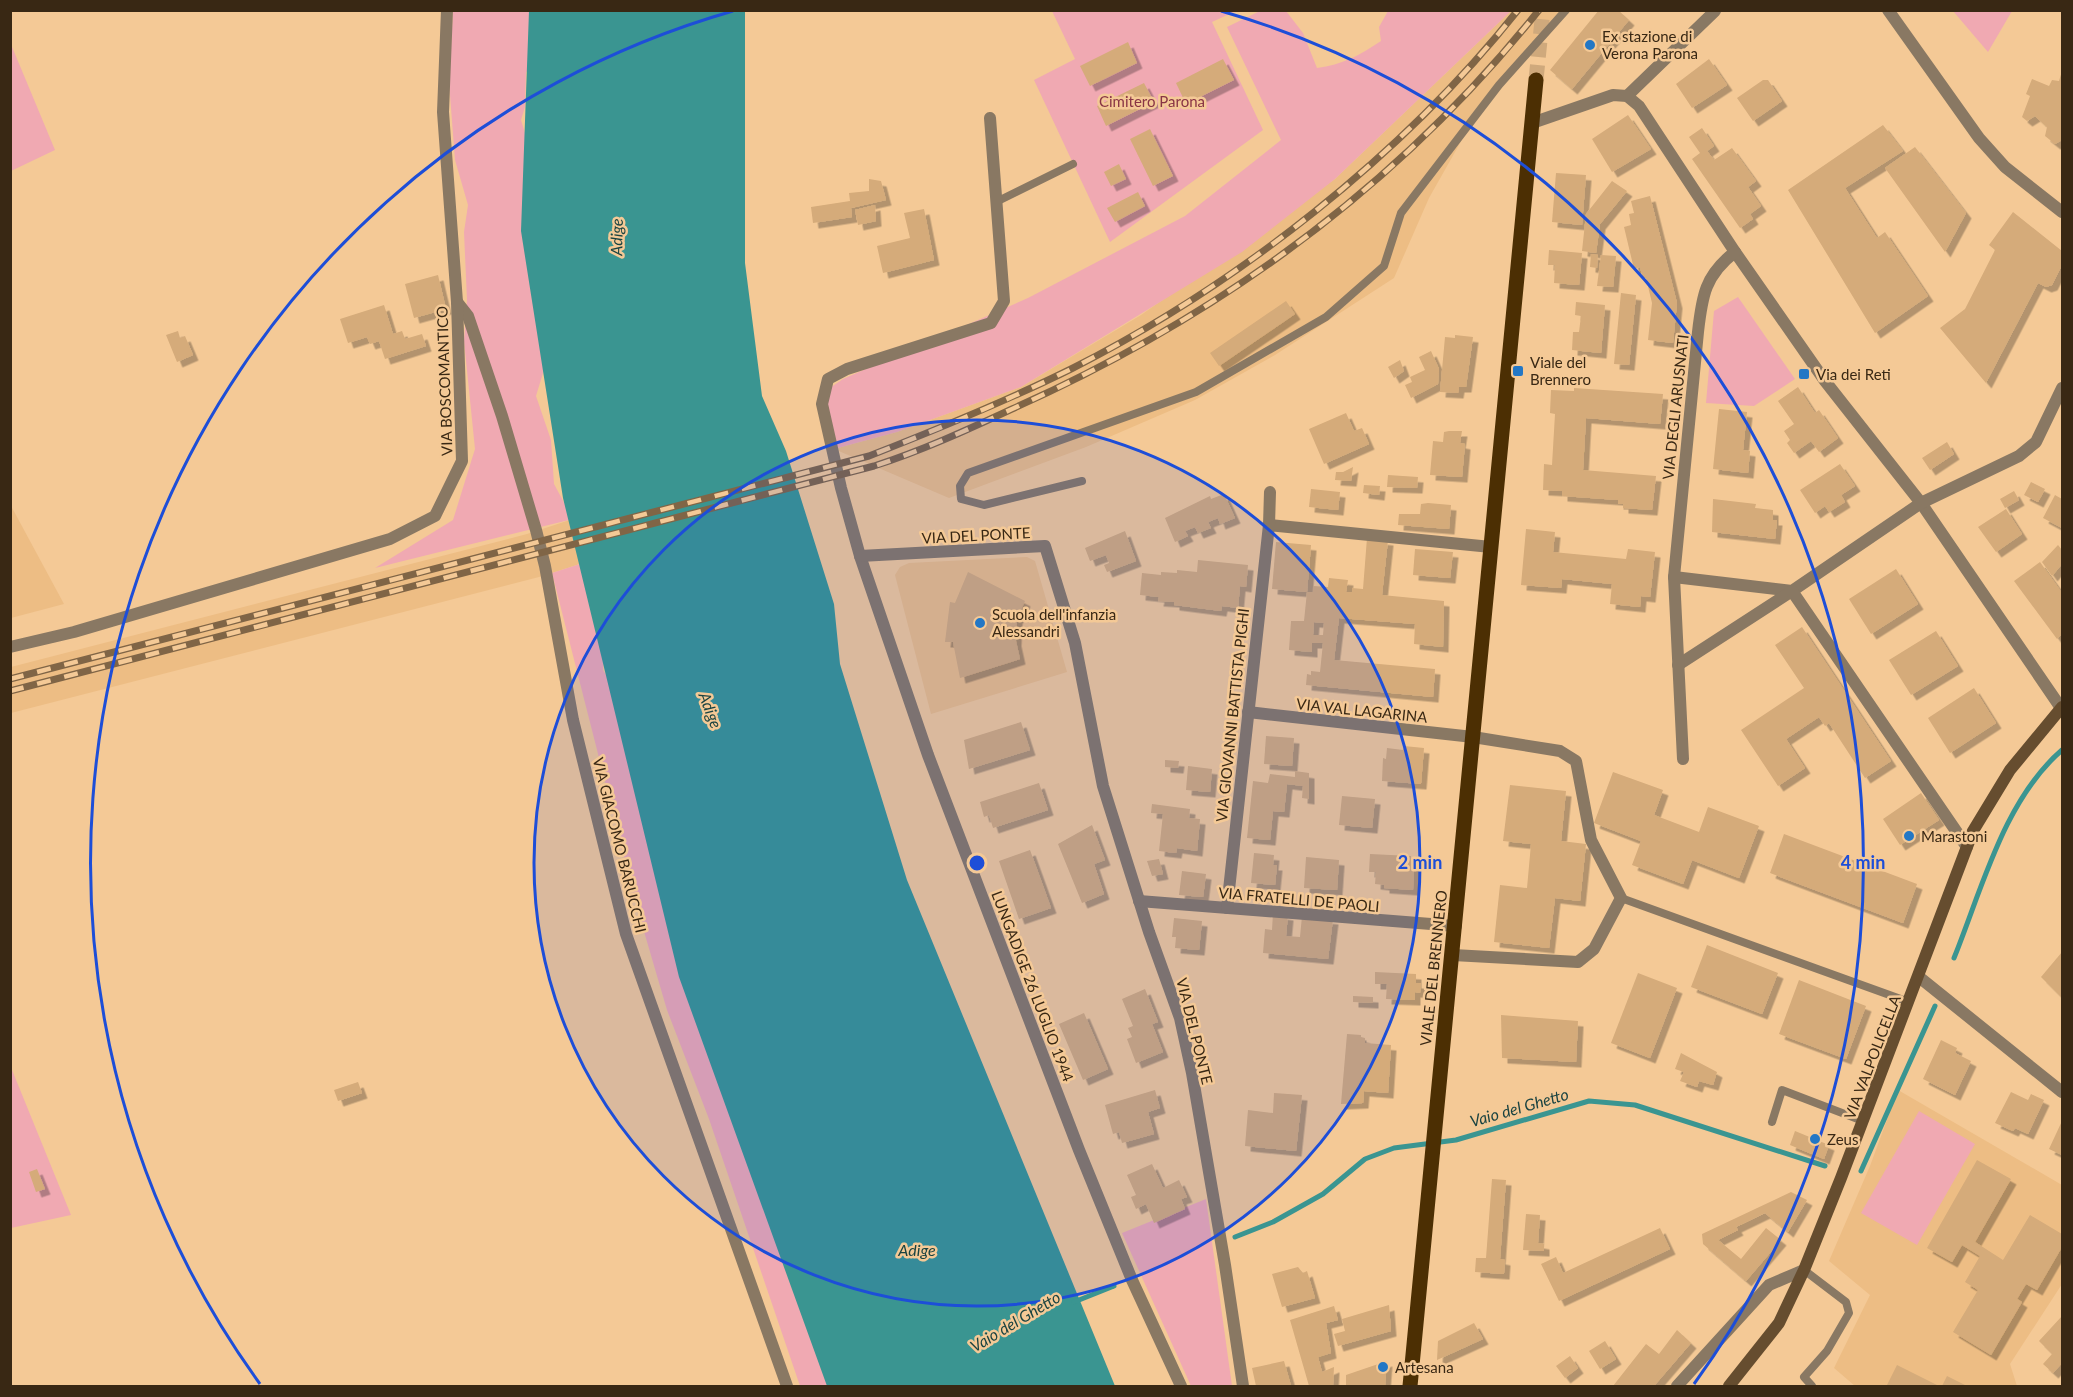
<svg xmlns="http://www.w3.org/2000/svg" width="2073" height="1397" viewBox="0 0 2073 1397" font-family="Lato,sans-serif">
<defs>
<filter id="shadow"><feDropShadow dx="5.5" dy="5.5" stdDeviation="0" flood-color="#0004"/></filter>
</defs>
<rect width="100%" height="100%" fill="#f4c996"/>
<g fill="#edbd84">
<polygon points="1511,11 1569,11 1533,53 1485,99 1429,198 1394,278 1275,355 1195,400 1086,447 949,498 834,449 897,432 1021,387 1141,315 1335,179"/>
<polygon points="10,504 64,604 11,618 10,618"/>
<polygon points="573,519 586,562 539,577 11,713 11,667 527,534"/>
<polygon points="1027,557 1035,561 1067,672 931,714 895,575 900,567 909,563"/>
<polygon points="1898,1090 2062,1185 2062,1284 2010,1364 2017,1386 1855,1386 1834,1368 1870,1295 1829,1261 1870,1166"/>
</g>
<g fill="#f0a9b2">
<polygon points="453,11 535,11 543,65 526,72 525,107 521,120 539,179 548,328 543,373 536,396 551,440 554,484 573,519 375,568 453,520 475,449 464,341 467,300 464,232 468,205 455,160 449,82"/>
<polygon points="1052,11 1236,11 1212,22 1263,130 1110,242 1034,80 1075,59"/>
<path d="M1260,11h26l17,22 14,35c25,-3 43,-13 64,-27l-2,-14 9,-16h123l-176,168 -93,73 -221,135 -124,45 -63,17 -13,-55 22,-15 185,-81 157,-82 96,-76 -54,-113z"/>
<polygon points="1953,11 2012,11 1988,52"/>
<polygon points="10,42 55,150 11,171 10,171"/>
<polygon points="1738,297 1795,379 1754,406 1706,403 1714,311"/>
<polygon points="586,562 604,651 603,670 614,689 847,1386 800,1386 709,1119 667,1010 638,911 552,573"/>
<polygon points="10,1065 71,1215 11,1228 10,1228"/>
<polygon points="1919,1111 1975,1144 1917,1245 1861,1213"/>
<polygon points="1206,1199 1232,1386 1191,1386 1122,1233"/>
</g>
<polygon fill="#3a9591" points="529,11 745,11 745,263 762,396 786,451 834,604 840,664 907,880 1115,1386 827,1386 679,977 563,498 521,231"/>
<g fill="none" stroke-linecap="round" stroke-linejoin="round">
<g stroke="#3a9591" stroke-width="5">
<path d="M1954,958c28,-69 50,-158 108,-208"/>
<polyline points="1861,1171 1935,1006"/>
<polyline points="1235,1237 1273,1222 1323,1194 1365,1159 1394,1148 1456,1140 1589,1101 1635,1105 1825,1166"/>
<polyline points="1074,1302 1114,1286"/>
</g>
</g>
<g fill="#d5ab7a" fill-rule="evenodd" filter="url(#shadow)">
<polygon points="1599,10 1618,10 1629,20 1572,89 1550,70"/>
<polygon points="1128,42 1137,63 1090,86 1080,66"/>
<polygon points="1223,59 1234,80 1186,104 1176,83"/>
<polygon points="1709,59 1727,85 1692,108 1676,84"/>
<polygon points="2062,71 2062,140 2055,144 2045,136 2047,127 2035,116 2027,121 2022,117 2030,96 2026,94 2032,79 2049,86 2052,80 2059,81"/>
<polygon points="1763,80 1768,80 1782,101 1753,121 1737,98"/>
<polygon points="1144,83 1154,102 1106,126 1097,106"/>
<polygon points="1628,115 1651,149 1612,172 1592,139"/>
<polygon points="1883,125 1903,151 1845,188 1877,238 1885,232 1928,296 1875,333 1788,190"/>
<polygon points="1702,128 1714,146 1707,151 1714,160 1732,148 1756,181 1748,187 1761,206 1750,214 1753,219 1740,228 1692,159 1700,153 1689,137"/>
<polygon points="1150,129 1173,176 1153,186 1130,139"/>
<polygon points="1915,147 1966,213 1945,252 1885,168"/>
<polygon points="1119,164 1126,179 1111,186 1104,172"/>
<polygon points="1556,173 1586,175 1582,225 1552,222"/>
<polygon points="869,179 881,181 886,200 851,208 852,217 813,223 811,207 850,201 849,193 869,191"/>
<polygon points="1612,181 1627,191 1600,224 1596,253 1582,251 1586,214"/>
<polygon points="1138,192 1145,206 1115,222 1107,208"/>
<polygon points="1650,196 1677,303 1673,343 1648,340 1652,303 1646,278 1643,279 1640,267 1634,269 1624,227 1631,225 1629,214 1634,213 1631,201"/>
<polygon points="875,205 876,221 858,225 855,210"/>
<polygon points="924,209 934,260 883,273 877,246 910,238 904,213"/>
<polygon points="2013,212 2062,251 2062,265 2052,285 2046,287 2038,283 1986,383 1940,328 1965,309 1995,250 1989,245"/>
<polygon points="1549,250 1582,253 1579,285 1554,283 1555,265 1548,265"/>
<polygon points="1591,254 1598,255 1597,268 1590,267"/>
<polygon points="1601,255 1616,256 1613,287 1597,286"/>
<polygon points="438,275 446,309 414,318 405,284"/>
<polygon points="1621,293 1636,295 1629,365 1614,364"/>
<polygon points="1286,301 1295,314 1219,366 1210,353"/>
<polygon points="1576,302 1605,305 1601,353 1572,350 1573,332 1579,332 1581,316 1575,315"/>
<polygon points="384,305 393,334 402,331 405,339 422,334 426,346 385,359 379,341 370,344 367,337 348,343 340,319"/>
<polygon points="178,331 180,338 185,336 193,355 177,362 166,335"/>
<polygon points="1455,335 1473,337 1466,387 1459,387 1458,393 1440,392 1445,337 1455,338"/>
<polygon points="1431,351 1439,369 1438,384 1411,398 1405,385 1412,382 1410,377 1425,370 1419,357"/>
<polygon points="1400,360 1404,371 1394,378 1388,367"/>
<polygon points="1798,387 1815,413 1819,410 1838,438 1819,452 1811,441 1794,453 1787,443 1790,440 1784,431 1794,424 1778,401"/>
<polygon points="1574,388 1663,394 1660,424 1586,418 1583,470 1656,476 1652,510 1623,508 1623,504 1618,504 1618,500 1562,496 1562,491 1543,490 1544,464 1552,465 1555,414 1550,413 1551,390 1574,391"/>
<polygon points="1719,409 1747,412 1743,450 1750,451 1748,473 1713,469"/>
<polygon points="1346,413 1354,431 1362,428 1369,444 1324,464 1309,429"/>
<polygon points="1449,431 1462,431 1460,443 1465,444 1462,477 1430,475 1433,441 1443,442 1444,432"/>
<polygon points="1947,442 1954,454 1930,470 1922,458"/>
<polygon points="1840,464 1855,486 1841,495 1845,502 1829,512 1825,506 1815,513 1800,490"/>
<polygon points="1353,467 1351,481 1335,480 1336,472 1343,472"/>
<polygon points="1388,475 1418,477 1417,488 1387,487"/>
<polygon points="2031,482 2045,489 2038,502 2024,495"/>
<polygon points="1364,485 1380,486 1379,495 1363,493"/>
<polygon points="1311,489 1340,492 1338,510 1309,507"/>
<polygon points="2014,491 2019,500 2005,508 2000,499"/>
<polygon points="1224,494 1235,518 1220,524 1218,518 1208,522 1211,528 1198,533 1195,527 1185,531 1188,536 1175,542 1165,518 1210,496 1211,499"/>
<polygon points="2055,495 2062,499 2062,528 2043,518"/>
<polygon points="1713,499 1756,504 1755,508 1773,510 1773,520 1777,520 1775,539 1712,532"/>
<polygon points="1428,503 1451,505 1449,529 1398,525 1399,514 1420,514 1421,504"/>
<polygon points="2006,509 2022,534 1996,552 1978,527"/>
<polygon points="1526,529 1555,532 1553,552 1626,559 1628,549 1655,552 1650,597 1641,596 1640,607 1610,604 1612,584 1562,579 1561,588 1521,585"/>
<polygon points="1125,531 1136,561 1107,572 1104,565 1109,563 1106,555 1090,561 1085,548"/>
<path d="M1367,538l21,2 -6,55 62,6 -1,46 -29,-3 1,-20 -76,-6 -5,42 101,9 -2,28 -127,-12 1,-11 4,1v-4l9,1 3,-29h-11v9l-23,-2 2,-29h13l3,-29h6v-6l15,1 1,-9 19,2 -2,12h6v-4l11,1zM1314,622l10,1 -1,12h-10z"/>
<polygon points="1276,542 1311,545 1307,592 1272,589"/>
<polygon points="2058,545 2062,550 2062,564 2052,576 2042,562"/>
<polygon points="1415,549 1453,552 1450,578 1413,575"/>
<polygon points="1198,560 1248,565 1246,587 1240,586 1238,608 1222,606 1221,611 1174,605 1174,602 1158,601 1159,597 1140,595 1142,573 1161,575 1161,572 1177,573 1177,570 1197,572"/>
<polygon points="2040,562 2062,593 2062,634 2057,639 2014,581"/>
<polygon points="1896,569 1918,604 1871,634 1849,599"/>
<polygon points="968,572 1025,601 1017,619 1016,641 1020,659 960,678 953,642 945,642 950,602 955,603"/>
<polygon points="1802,627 1891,761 1865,778 1829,723 1825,726 1819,717 1786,739 1805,768 1778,786 1741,730 1804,688 1775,645"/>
<polygon points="1936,631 1958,666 1911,695 1889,660"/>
<polygon points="1974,688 1996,723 1950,753 1928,718"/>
<polygon points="1021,722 1030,750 969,769 964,740"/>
<polygon points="1266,736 1294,738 1292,766 1264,764"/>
<polygon points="1404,746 1424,748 1421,784 1382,781 1383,758 1386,759 1387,748 1403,750"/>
<polygon points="1165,760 1179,761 1178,768 1165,767"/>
<polygon points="1188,766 1212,769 1210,792 1186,790"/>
<polygon points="1295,771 1309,773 1309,799 1302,798 1303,786 1287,784 1284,812 1273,811 1270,840 1247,838 1253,781 1268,783 1270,774 1295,777"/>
<polygon points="1613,772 1663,790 1654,815 1699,832 1708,807 1759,826 1739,878 1692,860 1683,884 1632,865 1641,841 1594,823"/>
<polygon points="1039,783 1048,810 993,828 989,815 984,817 980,802"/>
<polygon points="1510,785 1566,791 1561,841 1586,844 1580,901 1555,898 1549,948 1494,942 1500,885 1527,888 1531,844 1503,841"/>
<polygon points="1921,793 1939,820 1900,845 1883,819"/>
<polygon points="1342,796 1375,799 1372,828 1339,825"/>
<polygon points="1152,804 1190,809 1189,818 1200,819 1197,851 1177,848 1176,853 1159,851 1163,814 1151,813"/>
<polygon points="1092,825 1105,860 1094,864 1104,894 1082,903 1058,844"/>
<polygon points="1784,834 1917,884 1903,923 1770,873"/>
<polygon points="1030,850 1051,908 1019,919 999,861"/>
<polygon points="1254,853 1274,855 1273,865 1277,865 1275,885 1251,883"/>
<polygon points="1370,854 1411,856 1411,865 1414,865 1413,890 1384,888 1384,885 1375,884 1376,872 1369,872"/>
<polygon points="1306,857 1339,860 1337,890 1304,888"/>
<polygon points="1159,859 1163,874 1152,876 1147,861"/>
<polygon points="1182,871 1206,874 1203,897 1179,895"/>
<polygon points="1273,913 1288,915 1286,936 1300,937 1302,916 1333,919 1328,959 1263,953 1265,929 1272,930"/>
<polygon points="1174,918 1202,921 1199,950 1175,948 1176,937 1172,937"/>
<polygon points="1707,945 1778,973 1762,1014 1691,987"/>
<polygon points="2062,952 2062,998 2041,977"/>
<polygon points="1375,972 1416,974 1416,983 1421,983 1420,993 1415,992 1415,1000 1386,999 1387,984 1375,984"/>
<polygon points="1638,973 1677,988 1650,1058 1611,1043"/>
<polygon points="1799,980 1866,1006 1846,1059 1779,1034"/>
<polygon points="1145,989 1158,1022 1152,1024 1163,1052 1136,1063 1127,1039 1132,1037 1128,1028 1133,1026 1122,999"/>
<polygon points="1353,996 1373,997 1373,1003 1353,1002"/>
<polygon points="1084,1013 1108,1069 1083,1080 1059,1024"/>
<polygon points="1501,1015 1578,1021 1576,1062 1502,1058"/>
<polygon points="1347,1034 1361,1035 1361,1037 1365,1038 1365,1043 1391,1045 1388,1093 1364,1091 1363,1103 1341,1104"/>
<polygon points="1941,1040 1957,1048 1955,1053 1971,1061 1955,1095 1923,1079"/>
<polygon points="1681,1053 1717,1072 1713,1085 1699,1081 1697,1087 1680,1081 1684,1072 1675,1069"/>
<polygon points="358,1082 362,1093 338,1101 334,1090"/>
<polygon points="1155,1090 1160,1108 1148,1112 1154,1134 1122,1143 1119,1132 1113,1134 1105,1105"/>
<polygon points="2011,1092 2028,1100 2031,1094 2044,1100 2028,1134 2015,1128 2013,1131 1995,1123"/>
<polygon points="1274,1093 1302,1095 1296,1151 1245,1146 1248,1110 1273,1113"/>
<polygon points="2062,1121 2062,1155 2049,1149"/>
<polygon points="1795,1131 1829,1145 1824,1159 1790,1145"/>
<polygon points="1977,1160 2011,1179 1975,1242 2003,1260 2030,1215 2062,1234 2062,1247 2037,1290 2026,1284 2017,1299 2022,1302 1991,1355 1953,1332 1978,1290 1965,1282 1980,1256 1962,1245 1952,1262 1927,1248"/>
<polygon points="1152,1164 1163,1188 1179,1180 1187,1197 1181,1199 1185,1209 1154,1223 1146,1204 1136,1209 1131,1197 1136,1195 1127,1175"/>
<polygon points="37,1169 45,1189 36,1192 29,1172"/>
<polygon points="1492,1179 1506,1180 1500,1259 1505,1260 1504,1274 1475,1272 1476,1258 1486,1258"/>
<polygon points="1791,1192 1807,1200 1788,1232 1765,1213 1736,1227 1738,1230 1718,1240 1741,1259 1766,1228 1781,1240 1746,1281 1703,1244 1702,1234"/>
<polygon points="1526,1214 1540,1215 1538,1243 1544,1244 1544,1251 1523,1250"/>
<polygon points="1660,1228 1670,1249 1559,1301 1541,1264 1556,1257 1563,1273"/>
<polygon points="1298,1267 1303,1273 1307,1271 1315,1298 1282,1307 1272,1274"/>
<polygon points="1389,1305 1391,1331 1338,1346 1334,1334 1345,1331 1342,1319"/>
<polygon points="1334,1306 1338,1320 1326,1323 1331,1353 1318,1357 1322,1372 1334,1367 1333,1386 1309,1386 1290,1320"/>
<polygon points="2062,1316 2062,1363 2053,1373 2043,1364 2052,1354 2039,1341"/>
<polygon points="1474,1323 1483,1339 1437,1360 1438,1341"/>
<polygon points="1677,1330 1691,1343 1654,1386 1613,1386 1646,1344 1659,1354"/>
<polygon points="1605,1341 1616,1359 1600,1369 1589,1351"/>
<polygon points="1570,1356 1578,1368 1565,1378 1556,1366"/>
<polygon points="1284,1361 1291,1386 1256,1386 1252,1368"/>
<polygon points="1387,1361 1385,1386 1346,1386 1346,1375"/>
<polygon points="1897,1365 1939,1386 1889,1386 1887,1385"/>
<polygon points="1947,1376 1967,1386 1942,1386"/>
</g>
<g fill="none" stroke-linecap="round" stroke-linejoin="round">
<polyline stroke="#cfa97c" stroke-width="15" stroke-dasharray="15 8" stroke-linecap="butt" points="1536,80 1543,10"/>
<g stroke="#897863" stroke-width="8">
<polyline points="996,202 1073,164"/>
<polyline points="1082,481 984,505 961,499 960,486 968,473 1196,392 1326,317 1384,266 1401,213 1499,85 1566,10"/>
<polyline points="1621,898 1909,1002"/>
<polyline points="1772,1122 1782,1090 1863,1121"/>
<polyline points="1804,1270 1846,1302 1849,1313 1827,1351 1804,1377 1812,1386"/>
</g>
<g stroke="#897863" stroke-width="12">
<polyline points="1888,10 1979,138 2005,167 2062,212"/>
<polyline points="1627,96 1715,11"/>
<polyline points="990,118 1004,301 991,323 847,369 828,379 822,404 841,488 860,556 928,755 1079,1150 1132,1280 1181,1386"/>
<polyline points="1532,123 1613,95 1627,96 1639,106 1735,252 1825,381 1921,503 2061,708"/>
<polyline points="457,302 468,316 502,416 536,530 545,566 573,720 626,934 787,1386"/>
<polyline points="1269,525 1491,547"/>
<polyline points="860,556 1045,546 1075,643 1103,786 1149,932 1180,1018 1192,1073 1225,1265 1243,1386"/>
<polyline points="1674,577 1792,591 1921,503 2019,456 2036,442 2062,388"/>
<polyline points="10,647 74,632 390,539 435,516 462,461 457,302 443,112 447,10"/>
<polyline points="1678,665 1792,591 1967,847"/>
<polyline points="1248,712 1473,737 1560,751 1576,761 1591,840 1621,898 1594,949 1578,962 1453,955"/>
<path d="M1683,759l-9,-182 24,-245c4,-36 7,-57 37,-80"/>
<polyline points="1139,901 1456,926"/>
<polyline points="1227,908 1269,525 1270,492"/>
<polyline points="1919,977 2062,1092"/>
<polyline points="1677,1386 1769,1285 1804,1270"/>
</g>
<polyline stroke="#664d2f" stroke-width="12" points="1729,1386 1779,1323 1804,1270 1841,1178 1973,831 2010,770 2062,707"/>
<polyline stroke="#4c2f03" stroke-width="15" points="1410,1386 1536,80"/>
<g stroke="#806546" stroke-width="7">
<g id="rail">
<path d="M10,679l859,-223c69,-27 138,-55 204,-88 164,-83 330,-213 445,-358"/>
<path d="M10,691l864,-225c47,-15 93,-36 138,-57 206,-92 386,-222 527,-399"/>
</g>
</g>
<use href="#rail" stroke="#f4c996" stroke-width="4.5" stroke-dasharray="14" stroke-linecap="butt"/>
</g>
<circle cx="977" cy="863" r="443" fill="#1d4ed8" fill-opacity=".12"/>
<g fill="none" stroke="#1d4ed8" stroke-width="3">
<circle cx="977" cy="863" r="443"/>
<path d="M260 1384A886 886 0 0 1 733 11M1221 11A886 886 0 0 1 1694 1384"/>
</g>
<g fill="#2377c5" stroke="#f4c996" stroke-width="2">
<circle cx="1590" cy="45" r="6"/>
<rect x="1512" y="365" width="12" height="12" rx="3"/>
<rect x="1798" y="368" width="12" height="12" rx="3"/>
<circle cx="980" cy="623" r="6"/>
<circle cx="1909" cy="836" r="6"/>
<circle cx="1815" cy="1139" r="6"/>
<circle cx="1383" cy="1367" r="6"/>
</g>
<g text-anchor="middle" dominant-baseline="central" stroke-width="5" stroke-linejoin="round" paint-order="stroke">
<g font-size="15" fill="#392814" stroke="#f4c996" text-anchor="start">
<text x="1602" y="36">Ex stazione di<tspan x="1602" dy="17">Verona Parona</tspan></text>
<text x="1530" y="362">Viale del<tspan x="1530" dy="17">Brennero</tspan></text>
<text x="1816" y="374">Via dei Reti</text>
<text x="992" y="614">Scuola dell'infanzia<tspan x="992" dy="17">Alessandri</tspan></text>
<text x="1921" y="836">Marastoni</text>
<text x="1827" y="1139">Zeus</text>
<text x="1395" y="1367">Artesana</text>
</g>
<g font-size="15" fill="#883445" stroke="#f4c996">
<text x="1152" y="101">Cimitero Parona</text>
</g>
<g font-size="15" fill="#392814" stroke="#f4c996">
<text transform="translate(444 381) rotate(-92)">VIA BOSCOMANTICO</text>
<text transform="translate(1675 407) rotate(-84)">VIA DEGLI ARUSNATI</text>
<text transform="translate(976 535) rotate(-3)">VIA DEL PONTE</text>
<text transform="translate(1362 710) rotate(6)">VIA VAL LAGARINA</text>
<text transform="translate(1232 715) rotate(-84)">VIA GIOVANNI BATTISTA PIGHI</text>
<text transform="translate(620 845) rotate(76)">VIA GIACOMO BARUCCHI</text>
<text transform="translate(1299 899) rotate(5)">VIA FRATELLI DE PAOLI</text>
<text transform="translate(1433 968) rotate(-84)">VIALE DEL BRENNERO</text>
<text transform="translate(1033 986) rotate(69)">LUNGADIGE 26 LUGLIO 1944</text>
<text transform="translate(1195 1031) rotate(76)">VIA DEL PONTE</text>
<text transform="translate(1872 1057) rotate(-69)">VIA VALPOLICELLA</text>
</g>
<g font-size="16" font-style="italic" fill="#1a4341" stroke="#f4c996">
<text transform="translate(616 237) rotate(-89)">Adige</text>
<text transform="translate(711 710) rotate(69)">Adige</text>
<text transform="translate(1519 1107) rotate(-16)">Vaio del Ghetto</text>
<text x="917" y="1249">Adige</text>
<text transform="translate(1015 1321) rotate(-31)">Vaio del Ghetto</text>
</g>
</g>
<circle cx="977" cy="863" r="9" fill="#1d4ed8" stroke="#f4c996" stroke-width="3"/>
<g font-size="18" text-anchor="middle" font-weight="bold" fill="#1d4ed8" stroke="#f4c996" stroke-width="5" stroke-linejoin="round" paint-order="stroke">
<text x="1420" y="869">2 min</text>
<text x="1863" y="869">4 min</text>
</g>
<rect width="2073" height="1397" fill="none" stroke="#392814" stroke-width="24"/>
</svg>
